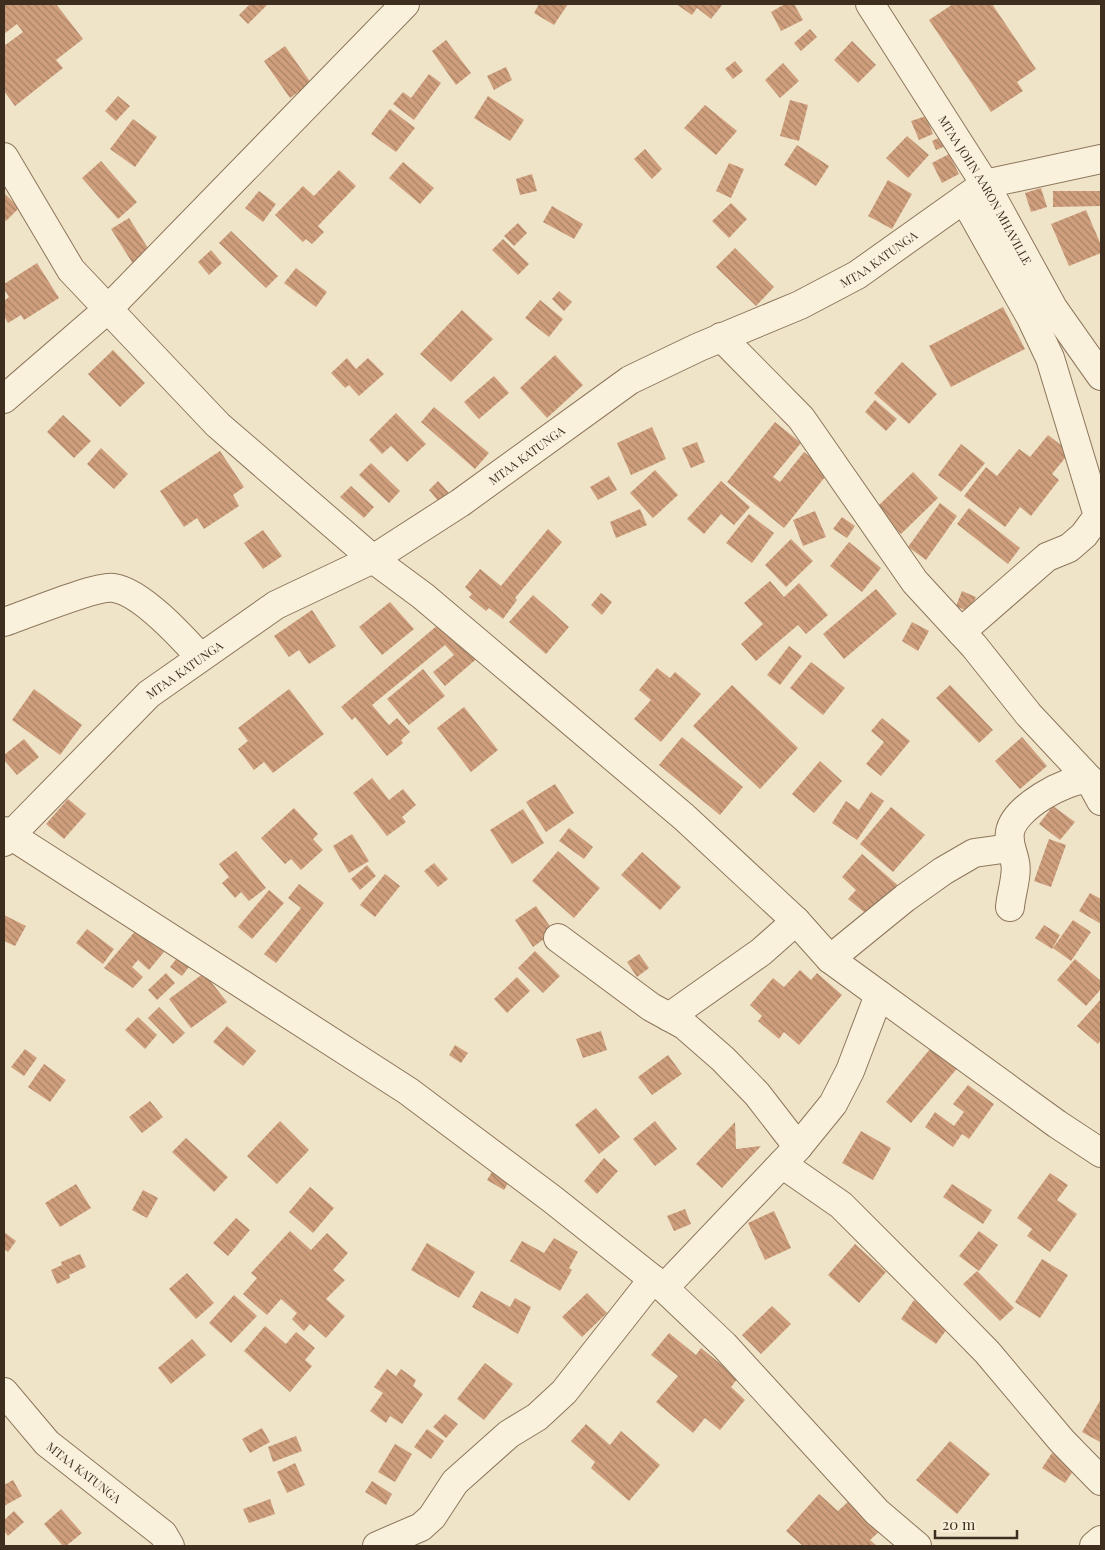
<svg xmlns="http://www.w3.org/2000/svg" width="1105" height="1550" viewBox="0 0 1105 1550" font-family="'Playfair Display',serif">
<defs>
<pattern id="building-back-hatch" width="6" height="6" patternUnits="userSpaceOnUse" patternTransform="scale(1.25)"><rect width="6" height="6" fill="#cf9f7d"/><path d="M-1 5l2 2M0 0l6 6M5-1l2 2" fill="none" stroke="#a98266"/></pattern>
</defs>
<rect width="100%" height="100%" fill="#f0e4c8"/>
<g fill="url(#building-back-hatch)">
<polygon points="4,4 56,4 83,39 56,60 63,68 15,106 4,91 4,46 23,32 17,24 4,34"/>
<polygon points="250,4 268,4 248,24 239,15"/>
<polygon points="539,4 568,4 554,25 534,13"/>
<polygon points="676,4 723,4 711,19 697,8 692,15"/>
<polygon points="785,4 794,4 803,20 781,31 771,12"/>
<polygon points="953,4 992,4 1036,69 1017,82 1023,91 991,112 929,20"/>
<polygon points="810,29 817,37 801,51 794,43"/>
<polygon points="446,40 471,73 456,85 432,51"/>
<polygon points="852,41 876,65 858,83 834,60"/>
<polygon points="285,46 311,83 290,98 264,61"/>
<polygon points="735,61 743,71 733,79 725,69"/>
<polygon points="783,63 799,81 780,98 765,80"/>
<polygon points="506,67 512,80 494,90 487,76"/>
<polygon points="429,74 441,83 414,120 393,104 403,92 411,98"/>
<polygon points="118,96 130,106 116,121 105,111"/>
<polygon points="488,96 524,120 510,141 474,118"/>
<polygon points="790,100 808,105 799,141 780,136"/>
<polygon points="705,105 737,131 716,155 684,128"/>
<polygon points="390,109 415,128 396,152 371,134"/>
<polygon points="926,116 933,134 919,140 911,121"/>
<polygon points="133,119 157,137 135,167 110,149"/>
<polygon points="947,134 951,144 936,150 932,141"/>
<polygon points="907,136 929,155 908,178 886,158"/>
<polygon points="797,145 829,166 816,186 784,165"/>
<polygon points="645,149 662,169 652,179 634,159"/>
<polygon points="949,154 959,174 942,183 932,163"/>
<polygon points="101,161 137,202 118,219 82,178"/>
<polygon points="403,162 434,188 420,204 389,178"/>
<polygon points="729,163 744,169 731,198 716,191"/>
<polygon points="339,170 356,186 318,226 324,232 312,244 306,239 303,242 275,215 303,186 314,196"/>
<polygon points="532,174 537,191 520,195 516,179"/>
<polygon points="888,180 912,194 892,229 868,216"/>
<polygon points="1041,188 1047,207 1031,212 1025,193"/>
<polygon points="259,191 276,204 263,222 245,208"/>
<polygon points="1053,191 1101,191 1101,206 1053,207"/>
<polygon points="4,193 19,208 6,221 4,219"/>
<polygon points="731,203 747,219 729,238 712,221"/>
<polygon points="552,206 583,224 574,239 543,222"/>
<polygon points="1086,210 1101,245 1101,253 1069,266 1051,224"/>
<polygon points="129,218 153,256 135,267 111,229"/>
<polygon points="518,223 527,233 514,246 504,236"/>
<polygon points="231,231 278,276 266,288 219,243"/>
<polygon points="503,239 529,264 518,275 492,250"/>
<polygon points="735,248 774,287 756,306 716,267"/>
<polygon points="211,250 222,263 209,275 198,262"/>
<polygon points="37,263 59,298 24,320 21,315 8,323 4,316 4,301 9,297 4,289 4,284"/>
<polygon points="296,268 327,292 316,307 284,283"/>
<polygon points="559,291 572,302 564,311 552,299"/>
<polygon points="540,300 563,319 549,337 525,318"/>
<polygon points="1003,307 1025,349 951,387 929,346"/>
<polygon points="462,310 493,339 451,382 420,354"/>
<polygon points="113,350 145,383 120,407 88,374"/>
<polygon points="555,355 583,385 547,418 520,388"/>
<polygon points="347,358 356,369 368,358 384,374 359,396 349,385 345,388 331,373"/>
<polygon points="902,362 937,394 909,424 874,393"/>
<polygon points="494,376 509,393 479,419 464,402"/>
<polygon points="875,400 897,419 886,431 865,412"/>
<polygon points="434,407 489,453 475,469 421,422"/>
<polygon points="396,413 426,444 407,462 391,446 382,454 369,440"/>
<polygon points="63,415 91,441 74,458 47,432"/>
<polygon points="775,422 801,443 773,477 780,482 804,452 829,472 784,528 727,482"/>
<polygon points="652,427 666,459 631,475 617,443"/>
<polygon points="1048,435 1070,452 1052,474 1059,480 1031,516 1020,507 1005,527 964,496 986,467 997,476 1019,449 1030,457"/>
<polygon points="697,442 705,462 691,468 682,448"/>
<polygon points="961,444 985,463 961,492 938,475"/>
<polygon points="101,448 128,474 114,489 87,464"/>
<polygon points="220,451 244,487 233,495 239,506 204,529 197,518 184,527 160,491"/>
<polygon points="371,463 400,491 389,503 359,475"/>
<polygon points="655,470 678,495 653,518 630,493"/>
<polygon points="913,472 938,498 901,534 876,508"/>
<polygon points="609,476 617,490 598,500 590,487"/>
<polygon points="438,481 449,493 439,502 429,490"/>
<polygon points="721,481 750,507 734,525 721,514 704,534 687,519"/>
<polygon points="351,486 374,507 364,518 340,497"/>
<polygon points="940,503 957,516 926,560 908,547"/>
<polygon points="969,508 1020,548 1008,564 957,524"/>
<polygon points="640,509 647,525 616,538 610,522"/>
<polygon points="815,511 826,537 803,546 793,520"/>
<polygon points="749,514 774,533 752,563 726,543"/>
<polygon points="842,517 855,526 847,538 833,529"/>
<polygon points="548,529 562,542 515,598 517,600 503,619 489,608 486,611 469,597 472,594 465,587 480,569 501,586"/>
<polygon points="263,530 282,556 263,569 244,543"/>
<polygon points="791,539 813,561 786,587 765,565"/>
<polygon points="849,542 881,568 862,592 830,566"/>
<polygon points="770,581 784,597 799,583 828,615 806,634 798,625 756,661 741,644 763,624 744,603"/>
<polygon points="876,589 897,614 844,659 823,634"/>
<polygon points="962,591 976,597 969,612 956,606"/>
<polygon points="601,593 612,602 602,615 591,605"/>
<polygon points="533,595 569,627 546,654 509,622"/>
<polygon points="390,602 414,629 382,655 359,627"/>
<polygon points="312,610 336,646 309,664 299,650 289,657 274,636"/>
<polygon points="912,622 929,631 918,651 902,641"/>
<polygon points="439,624 481,655 445,686 433,672 454,655 445,645 372,705 389,725 397,718 410,732 401,740 403,743 387,756 355,717 352,720 341,707"/>
<polygon points="789,646 802,656 780,685 767,675"/>
<polygon points="811,662 845,688 823,715 790,688"/>
<polygon points="657,668 670,678 675,672 701,694 661,742 634,719 651,700 639,690"/>
<polygon points="423,669 445,696 409,725 387,699"/>
<polygon points="732,685 798,748 760,789 693,726"/>
<polygon points="950,685 993,730 979,743 936,698"/>
<polygon points="34,689 82,725 60,755 12,720"/>
<polygon points="289,689 324,734 273,773 264,762 254,770 238,749 248,741 238,728"/>
<polygon points="464,707 498,750 471,772 437,728"/>
<polygon points="882,718 910,741 881,776 866,764 884,742 871,731"/>
<polygon points="682,737 743,787 720,815 659,765"/>
<polygon points="1022,737 1047,766 1020,789 995,761"/>
<polygon points="24,739 39,757 17,775 4,760 4,755"/>
<polygon points="820,761 842,781 814,813 792,794"/>
<polygon points="372,778 389,800 403,789 416,805 402,817 406,822 387,836 353,793"/>
<polygon points="555,784 574,813 546,832 526,802"/>
<polygon points="871,792 884,801 857,840 832,823 846,801 859,810"/>
<polygon points="68,799 86,814 64,839 46,824"/>
<polygon points="1053,806 1075,822 1060,840 1039,824"/>
<polygon points="891,807 925,835 893,872 860,844"/>
<polygon points="294,808 318,834 313,839 323,850 301,870 291,859 285,864 261,838"/>
<polygon points="523,809 544,843 512,864 490,830"/>
<polygon points="569,828 593,847 584,859 559,841"/>
<polygon points="352,834 369,861 349,873 333,846"/>
<polygon points="1049,839 1066,845 1051,887 1034,881"/>
<polygon points="236,851 266,888 249,901 241,892 235,898 222,883 229,877 219,864"/>
<polygon points="558,851 600,888 574,918 532,881"/>
<polygon points="642,852 681,887 660,910 621,875"/>
<polygon points="862,854 901,888 869,916 848,899 856,890 842,877"/>
<polygon points="434,863 448,879 438,887 424,871"/>
<polygon points="367,865 376,876 360,890 351,879"/>
<polygon points="385,874 400,886 375,917 360,905"/>
<polygon points="299,884 324,903 276,963 264,954 301,908 288,898"/>
<polygon points="269,890 284,903 252,939 238,927"/>
<polygon points="1090,893 1101,899 1101,924 1079,911"/>
<polygon points="536,906 554,932 533,947 515,920"/>
<polygon points="4,915 26,926 15,946 4,941"/>
<polygon points="1073,920 1091,932 1071,961 1053,948"/>
<polygon points="1044,925 1060,935 1052,949 1035,938"/>
<polygon points="87,929 114,949 103,964 76,943"/>
<polygon points="137,929 164,952 149,970 138,960 132,967 143,977 133,988 104,968"/>
<polygon points="535,951 560,976 543,993 518,968"/>
<polygon points="180,954 192,963 182,976 170,967"/>
<polygon points="639,954 649,968 637,977 627,962"/>
<polygon points="1075,959 1101,981 1101,989 1086,1006 1057,980"/>
<polygon points="800,970 811,980 817,973 842,995 799,1045 784,1032 779,1039 758,1021 762,1016 750,1005 773,978 784,987"/>
<polygon points="166,973 175,983 157,1000 148,990"/>
<polygon points="204,973 227,1002 191,1028 169,999"/>
<polygon points="517,977 530,991 507,1013 494,999"/>
<polygon points="1101,999 1101,1040 1098,1044 1077,1026"/>
<polygon points="159,1007 185,1033 173,1044 148,1018"/>
<polygon points="138,1017 157,1035 145,1049 125,1030"/>
<polygon points="227,1026 256,1051 243,1066 213,1042"/>
<polygon points="601,1031 607,1050 583,1058 576,1039"/>
<polygon points="935,1043 960,1065 911,1123 886,1102"/>
<polygon points="455,1045 468,1053 461,1063 449,1055"/>
<polygon points="25,1049 37,1058 24,1076 11,1067"/>
<polygon points="668,1055 682,1074 652,1095 638,1077"/>
<polygon points="44,1064 66,1080 50,1102 28,1087"/>
<polygon points="968,1085 994,1104 969,1139 962,1134 953,1147 925,1127 935,1112 954,1126 964,1112 953,1104"/>
<polygon points="150,1101 163,1117 142,1133 129,1117"/>
<polygon points="596,1108 620,1137 599,1154 575,1125"/>
<polygon points="280,1121 309,1150 277,1184 247,1156"/>
<polygon points="655,1121 677,1149 655,1166 633,1139"/>
<polygon points="735,1122 736,1149 761,1146 722,1188 696,1164"/>
<polygon points="861,1131 891,1148 873,1180 842,1163"/>
<polygon points="186,1138 228,1177 214,1192 172,1152"/>
<polygon points="604,1158 618,1171 597,1194 584,1181"/>
<polygon points="495,1167 512,1177 504,1190 487,1180"/>
<polygon points="1050,1173 1068,1185 1057,1200 1077,1214 1050,1252 1027,1236 1032,1229 1017,1218"/>
<polygon points="76,1184 91,1208 60,1227 45,1203"/>
<polygon points="952,1184 992,1210 983,1224 943,1197"/>
<polygon points="310,1187 334,1208 313,1233 289,1212"/>
<polygon points="143,1190 158,1198 147,1218 132,1210"/>
<polygon points="685,1209 691,1224 674,1231 667,1216"/>
<polygon points="774,1211 791,1248 765,1260 748,1223"/>
<polygon points="236,1218 250,1230 228,1256 213,1243"/>
<polygon points="290,1231 311,1250 327,1233 348,1253 333,1270 345,1280 326,1299 345,1316 326,1338 310,1324 304,1331 292,1319 297,1313 281,1299 267,1315 243,1294 257,1278 251,1273"/>
<polygon points="979,1231 998,1245 979,1271 959,1256"/>
<polygon points="4,1232 16,1241 8,1252 4,1249"/>
<polygon points="554,1238 578,1252 569,1268 572,1270 560,1291 510,1261 522,1241 544,1253"/>
<polygon points="427,1243 475,1272 459,1298 411,1270"/>
<polygon points="855,1244 886,1272 859,1303 828,1275"/>
<polygon points="80,1254 86,1267 69,1275 70,1278 57,1284 51,1270 62,1265 61,1262"/>
<polygon points="1042,1259 1068,1275 1040,1318 1015,1302"/>
<polygon points="977,1271 1014,1308 1000,1321 963,1284"/>
<polygon points="187,1273 214,1303 196,1319 169,1289"/>
<polygon points="481,1291 510,1307 515,1298 531,1307 518,1334 472,1307"/>
<polygon points="587,1293 607,1313 582,1337 562,1317"/>
<polygon points="234,1295 257,1316 231,1343 209,1323"/>
<polygon points="914,1300 950,1325 936,1344 901,1319"/>
<polygon points="772,1306 791,1324 761,1354 742,1335"/>
<polygon points="265,1326 286,1344 296,1332 315,1348 305,1360 312,1366 290,1392 244,1351"/>
<polygon points="669,1333 696,1355 701,1348 738,1378 731,1387 745,1400 720,1430 705,1418 693,1433 656,1402 678,1376 651,1355"/>
<polygon points="192,1339 206,1355 171,1384 158,1368"/>
<polygon points="485,1363 513,1384 484,1420 457,1399"/>
<polygon points="387,1369 396,1376 401,1369 416,1380 413,1386 423,1394 402,1424 390,1416 386,1423 370,1411 383,1393 374,1387"/>
<polygon points="1101,1399 1101,1440 1100,1442 1082,1432"/>
<polygon points="445,1414 458,1424 446,1438 433,1427"/>
<polygon points="586,1424 610,1445 621,1431 660,1465 629,1501 591,1468 595,1462 571,1441"/>
<polygon points="262,1428 270,1442 250,1453 242,1439"/>
<polygon points="427,1429 444,1441 431,1459 414,1447"/>
<polygon points="296,1436 302,1451 273,1462 268,1447"/>
<polygon points="950,1441 990,1474 957,1514 916,1480"/>
<polygon points="395,1444 412,1454 395,1482 378,1472"/>
<polygon points="1052,1453 1075,1468 1065,1483 1042,1468"/>
<polygon points="295,1463 305,1485 287,1493 277,1472"/>
<polygon points="13,1480 22,1496 4,1506 4,1485"/>
<polygon points="372,1481 392,1494 386,1505 365,1492"/>
<polygon points="819,1494 838,1511 850,1500 880,1531 870,1540 877,1546 803,1546 786,1531"/>
<polygon points="270,1499 275,1514 249,1523 243,1509"/>
<polygon points="61,1509 82,1533 66,1546 63,1546 44,1524"/>
<polygon points="14,1511 24,1522 8,1536 4,1531 4,1520"/>
</g>
<g fill="none" stroke-linecap="round" stroke-linejoin="round">
<g stroke="#8d765c" stroke-width="30">
<g id="street">
<path id="s1" d="M870,4l115,180 68,124 48,68"/>
<polyline points="4,157 71,270 218,425 373,559 423,596 684,817 796,921 830,959 1057,1124 1101,1153"/>
<polyline points="721,337 801,418 915,582 974,646 1029,715 1089,779 1101,801"/>
<polyline points="4,399 108,309 405,4"/>
<path d="M4,622c22,-7 92,-37 110,-34 27,4 68,49 86,69"/>
<polyline points="961,632 1047,557 1069,548 1084,535 1098,516 1050,358 1031,318 964,199"/>
<polyline points="4,831 408,1091 552,1199 664,1288 724,1345 877,1512 917,1546"/>
<path id="s2" d="M4,842l145,-148 127,-89 97,-46 87,-56 170,-123 69,-33 101,-42 57,-30 128,-91 116,-25"/>
<path d="M1010,907c1,-13 8,-33 5,-45 -2,-11 -7,-18 -5,-30 4,-24 55,-53 79,-53"/>
<polyline points="558,938 651,1007 684,1025 723,1059 757,1094 798,1147"/>
<polyline points="830,959 905,898 943,871 974,853 1010,848"/>
<polyline points="669,1017 761,952 796,921"/>
<polyline points="782,1164 841,1205 930,1294 987,1352 1062,1441 1101,1481"/>
<polyline points="664,1288 798,1147 833,1104 850,1071 879,995"/>
<path id="s3" d="M4,1392l43,51 116,91 7,12"/>
<polyline points="377,1546 421,1527 432,1517 455,1482 509,1434 537,1417 564,1392 653,1279"/>
<polyline points="1094,1546 1101,1540"/>
</g>
</g>
<use href="#street" stroke="#faf1dc" stroke-width="28"/>
</g>
<g text-anchor="middle" dominant-baseline="central" stroke-width="5" stroke-linejoin="round" paint-order="stroke">
<g font-size="12" fill="#3d2e20" stroke="#f7eed8">
<text stroke="none"><textPath href="#s1" startOffset="219">MTAA JOHN AARON MHAVILLE</textPath></text>
<text stroke="none"><textPath href="#s2" startOffset="1060">MTAA KATUNGA</textPath></text>
<text stroke="none"><textPath href="#s2" startOffset="655">MTAA KATUNGA</textPath></text>
<text stroke="none"><textPath href="#s2" startOffset="250">MTAA KATUNGA</textPath></text>
<text stroke="none"><textPath href="#s3" startOffset="114">MTAA KATUNGA</textPath></text>
</g>
</g>
<rect width="1105" height="1550" fill="none" stroke="#3d2e20" stroke-width="10"/>
<path d="M935 1530v8h82v-8" fill="none" stroke="#3d2e20" stroke-width="2.5"/>
<text x="942" y="1530" font-size="15" fill="#3d2e20" stroke="#f7eed8" stroke-width="4" paint-order="stroke">20 m</text>
</svg>
